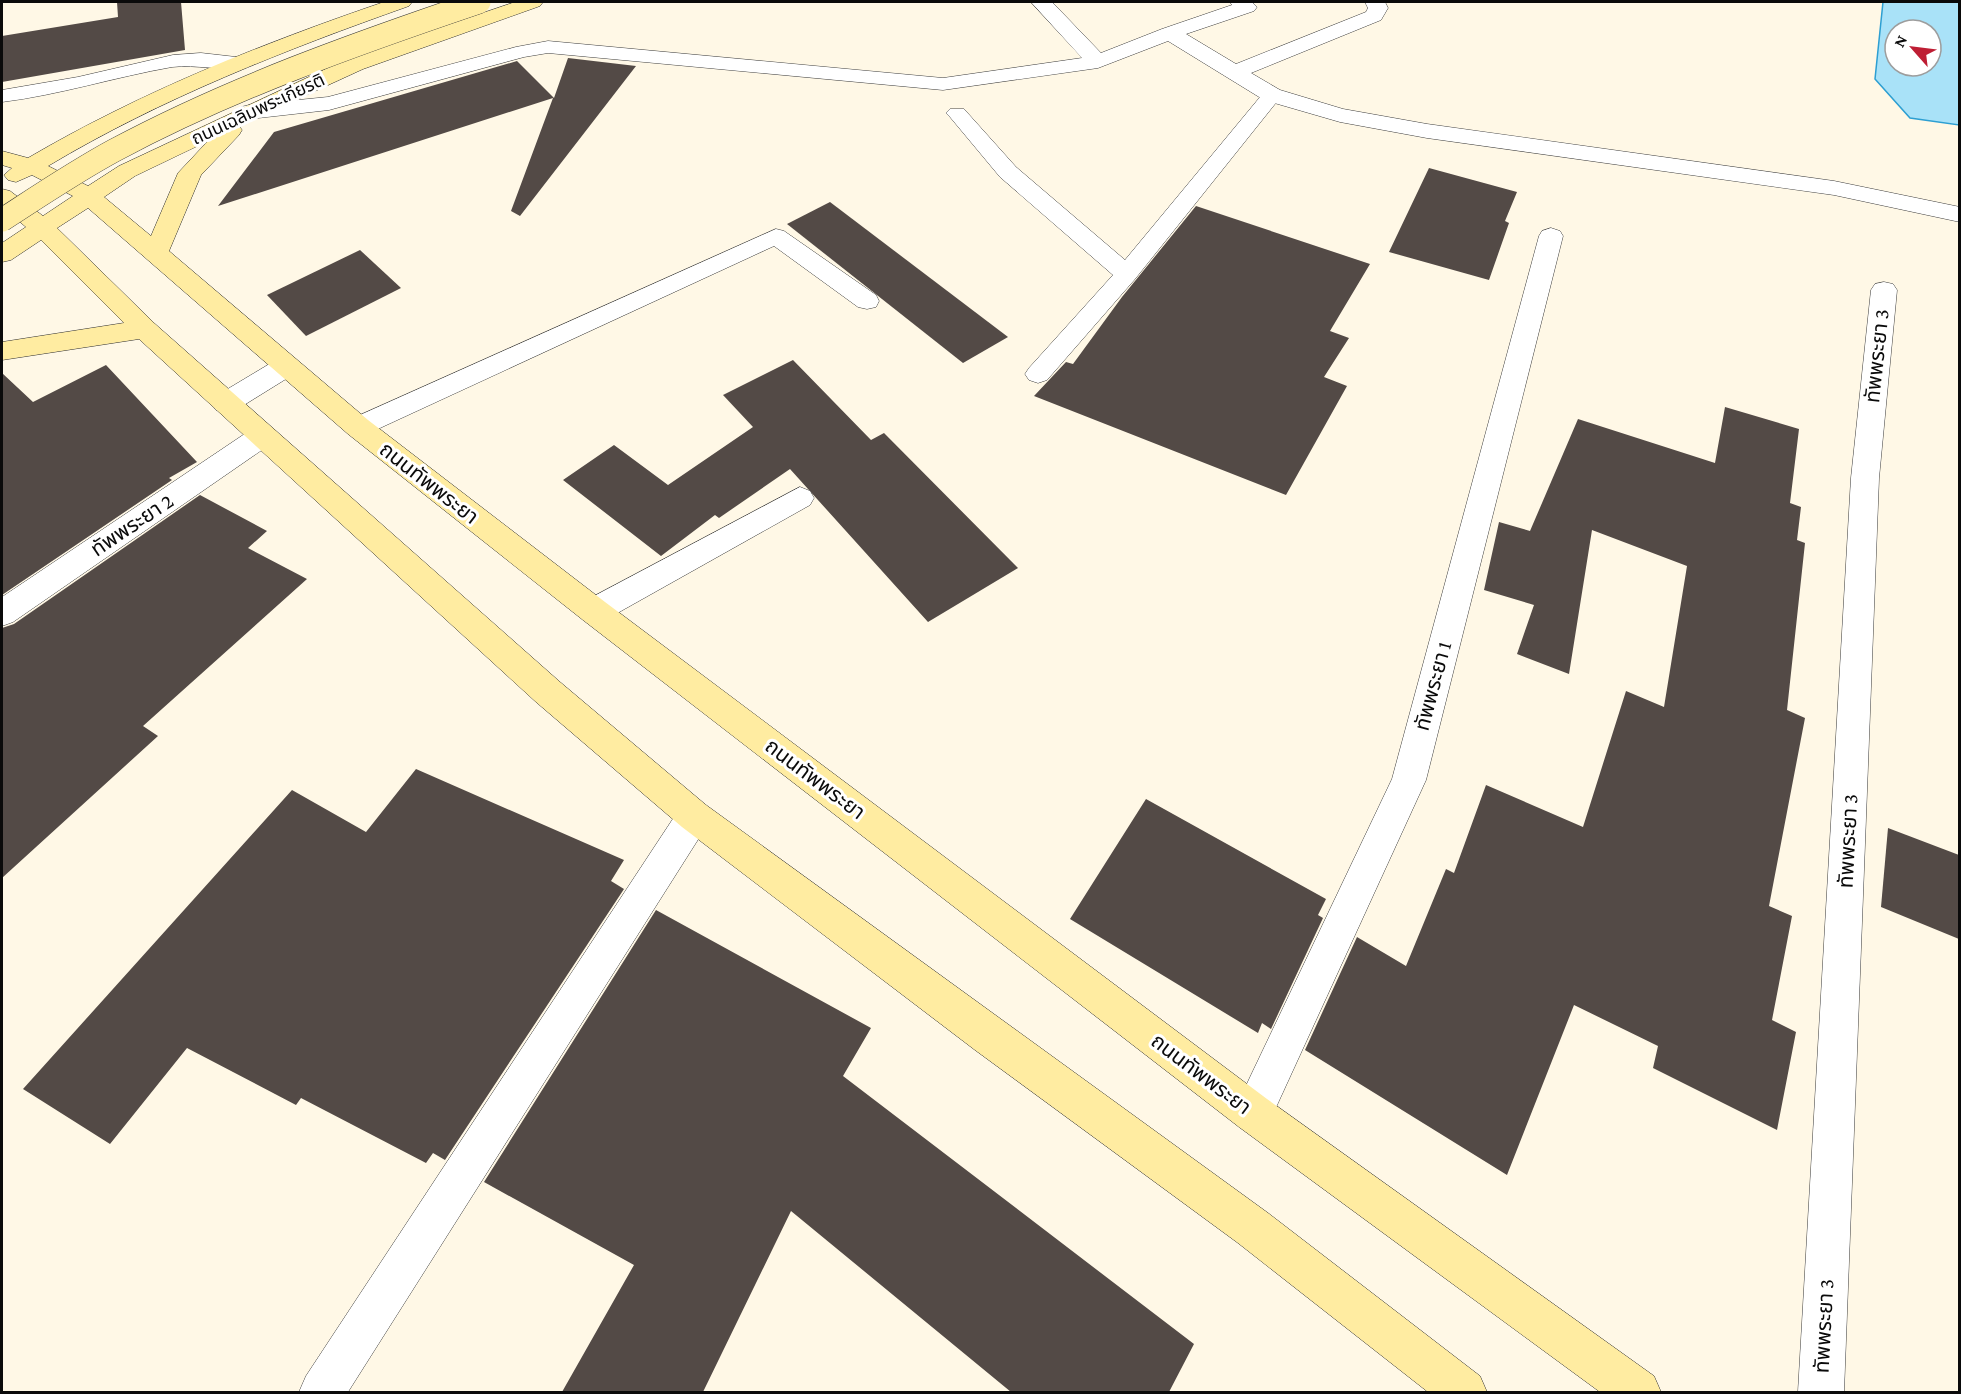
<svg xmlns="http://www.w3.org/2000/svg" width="1961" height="1394" viewBox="0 0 1961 1394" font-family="'Crimson Pro','Noto Sans Thai',serif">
<rect width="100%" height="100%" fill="#fff8e6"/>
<path fill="#a9e2f8" stroke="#2d9fd2" stroke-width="1.5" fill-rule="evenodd" d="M1883,2h76v123l-49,-7 -35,-39zM1895,30h36v36h-36z"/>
<g fill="#534a46">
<polygon points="117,2 181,2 185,50 2,82 2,36 118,17"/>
<polygon points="568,58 636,66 520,216 511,211 553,98 218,206 274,132 517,61 554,98"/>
<polygon points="1429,168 1517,192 1505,221 1509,223 1489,280 1389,252"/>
<polygon points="830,202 1008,337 963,363 787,224"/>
<polygon points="1196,206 1370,264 1330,331 1349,338 1324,377 1347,386 1286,495 1034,396 1066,362 1073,364 1122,297"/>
<polygon points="360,250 401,288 306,336 267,295"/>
<polygon points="793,360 871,440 884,433 1018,568 928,622 790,469 719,518 715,515 661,556 563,480 614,445 668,485 753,427 723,395"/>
<polygon points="106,365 197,462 169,478 172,480 2,595 2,373 33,402"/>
<polygon points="1725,407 1799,429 1790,503 1801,507 1797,540 1805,543 1787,710 1805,718 1769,906 1792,916 1772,1020 1796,1032 1777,1130 1653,1068 1658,1046 1574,1005 1507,1175 1305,1050 1357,937 1406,966 1446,869 1454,873 1486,785 1583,827 1626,691 1664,707 1687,566 1592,530 1569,674 1517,654 1534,605 1484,590 1499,522 1530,531 1578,419 1715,463"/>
<polygon points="200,495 267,531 248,548 307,579 143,726 158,736 2,878 2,628 14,624"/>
<polygon points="416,769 624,860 611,881 624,889 445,1160 433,1153 426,1163 301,1098 296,1105 187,1048 110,1144 23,1089 292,790 366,832"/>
<polygon points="1146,799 1326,899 1318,915 1323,918 1271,1029 1262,1023 1258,1033 1070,919"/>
<polygon points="1888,828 1959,855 1959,939 1881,907"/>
<polygon points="656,910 871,1028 843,1076 1194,1344 1169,1392 1011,1392 791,1211 703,1392 562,1392 634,1265 484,1182"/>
</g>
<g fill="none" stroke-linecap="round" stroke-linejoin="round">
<g stroke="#3d3d3d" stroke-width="1">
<g id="service">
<polygon points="1272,89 1279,91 1282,95 1279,99 1135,279 1047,380 1038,383 1029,380 1025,374 1029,368 1113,275 1000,177 950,117 946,113 950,109 964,109 1016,167 1125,260 1265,91"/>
<polygon points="776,229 784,231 876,295 879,301 876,307 867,309 858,307 774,246 367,434 358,437 349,434 345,427 349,420"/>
<polygon points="800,487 810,491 814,498 810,505 605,620 594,623 583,620 579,611 583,602"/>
</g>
</g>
<g stroke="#3d3d3d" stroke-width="1">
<g id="minor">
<polygon points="1031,2 1052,2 1101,53 1162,29 1232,5 1230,2 1252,2 1257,7 1254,11 1186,34 1236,64 1366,12 1368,8 1365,2 1385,2 1388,8 1381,20 1251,73 1280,90 1343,109 1427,124 1834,181 1960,207 1960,222 1834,195 1427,138 1340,122 1264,100 1168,41 1098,68 943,90 548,53 524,57 329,110 249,119 241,117 238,112 241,107 249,105 328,97 516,47 548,41 943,78 1082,58"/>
<path d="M201,53l44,5 4,4 -4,4c-22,6 -49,-2 -73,1 -57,10 -113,28 -170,35v-12l76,-13 95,-22z"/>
<polygon points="1551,228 1560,231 1563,236 1426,780 1267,1127 1253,1133 1239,1127 1233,1113 1392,779 1539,236 1542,231"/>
<polygon points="1884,282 1893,284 1897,290 1879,478 1844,1392 1798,1392 1851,478 1871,290 1875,284"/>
<polygon points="262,426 272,429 276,436 272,443 13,622 2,626 2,597 252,429"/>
<polygon points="694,800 706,805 712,816 706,827 348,1392 299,1392 306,1376 682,805"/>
</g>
</g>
<g stroke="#3d3d3d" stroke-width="1">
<polygon id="tertiary" points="285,358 294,360 298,367 294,374 236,410 226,413 216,410 212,403 216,396 276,360"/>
</g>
<g stroke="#2c2c2c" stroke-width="1">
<path id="secondary" d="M384,2h28l-3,4c-124,44 -247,92 -361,160l40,20 31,-20 228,-107 168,-57h28l-3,4 -177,63 -124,57 3,4 -3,5 -38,40 -32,76 199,169 237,182 662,497 387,277 7,16h-61l-361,-265 -656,-507 -235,-186 -260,-226 -31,20 97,95 406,359 146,123 562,408 212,163 7,16h-59l-190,-149 -263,-193 -293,-223 -146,-125 -397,-363 -137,21v-18l122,-19 -83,-83 -30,20 -9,2v-19l24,-16 -24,-20v-18l8,2 33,25 30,-20 -41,-21 -16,7 -8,-2 -4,-5 8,-7 -10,-3v-14l26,7c113,-66 233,-114 356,-156zM208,141l-30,32 -27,63 -47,-39 31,-21z"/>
</g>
<use href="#service" fill="#fff" fill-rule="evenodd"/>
<use href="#minor" fill="#fff" fill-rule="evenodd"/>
<use href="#tertiary" fill="#fff" fill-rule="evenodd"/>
<use href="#secondary" fill="#ffeca1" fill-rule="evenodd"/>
<g stroke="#2c2c2c" stroke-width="24" stroke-linecap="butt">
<path id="secondary-bridge" d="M2,220c37,-24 74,-49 113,-70 116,-62 240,-106 364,-148"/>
</g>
<use href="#secondary-bridge" stroke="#ffeca1" stroke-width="23"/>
</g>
<g text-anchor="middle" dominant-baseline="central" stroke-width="6" stroke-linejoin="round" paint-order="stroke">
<g font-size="18" fill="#0a0a0a" stroke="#fff">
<text transform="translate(258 109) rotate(-25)">ถนนเฉลิมพระเกียรติ</text>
</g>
<g font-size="21" fill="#0a0a0a" stroke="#fff">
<text transform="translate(1877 356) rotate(-84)">ทัพพระยา 3</text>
<text transform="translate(429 483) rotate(38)">ถนนทัพพระยา</text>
<text transform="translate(132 525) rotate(-34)">ทัพพระยา 2</text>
<text transform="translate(1433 686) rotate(-75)">ทัพพระยา 1</text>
<text transform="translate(815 779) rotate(37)">ถนนทัพพระยา</text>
<text transform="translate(1848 841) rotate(-87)">ทัพพระยา 3</text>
<text transform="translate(1201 1074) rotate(37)">ถนนทัพพระยา</text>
<text transform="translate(1824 1326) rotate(-87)">ทัพพระยา 3</text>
</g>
</g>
<rect width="1961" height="1394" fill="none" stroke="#0a0a0a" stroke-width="6"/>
<g transform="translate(1913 48) rotate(298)"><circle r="28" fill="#ffffff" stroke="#9d9d9d" stroke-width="1.5"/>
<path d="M0-4.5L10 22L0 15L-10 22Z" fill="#be1e34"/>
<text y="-9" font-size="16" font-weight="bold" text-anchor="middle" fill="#0a0a0a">N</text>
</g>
</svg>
